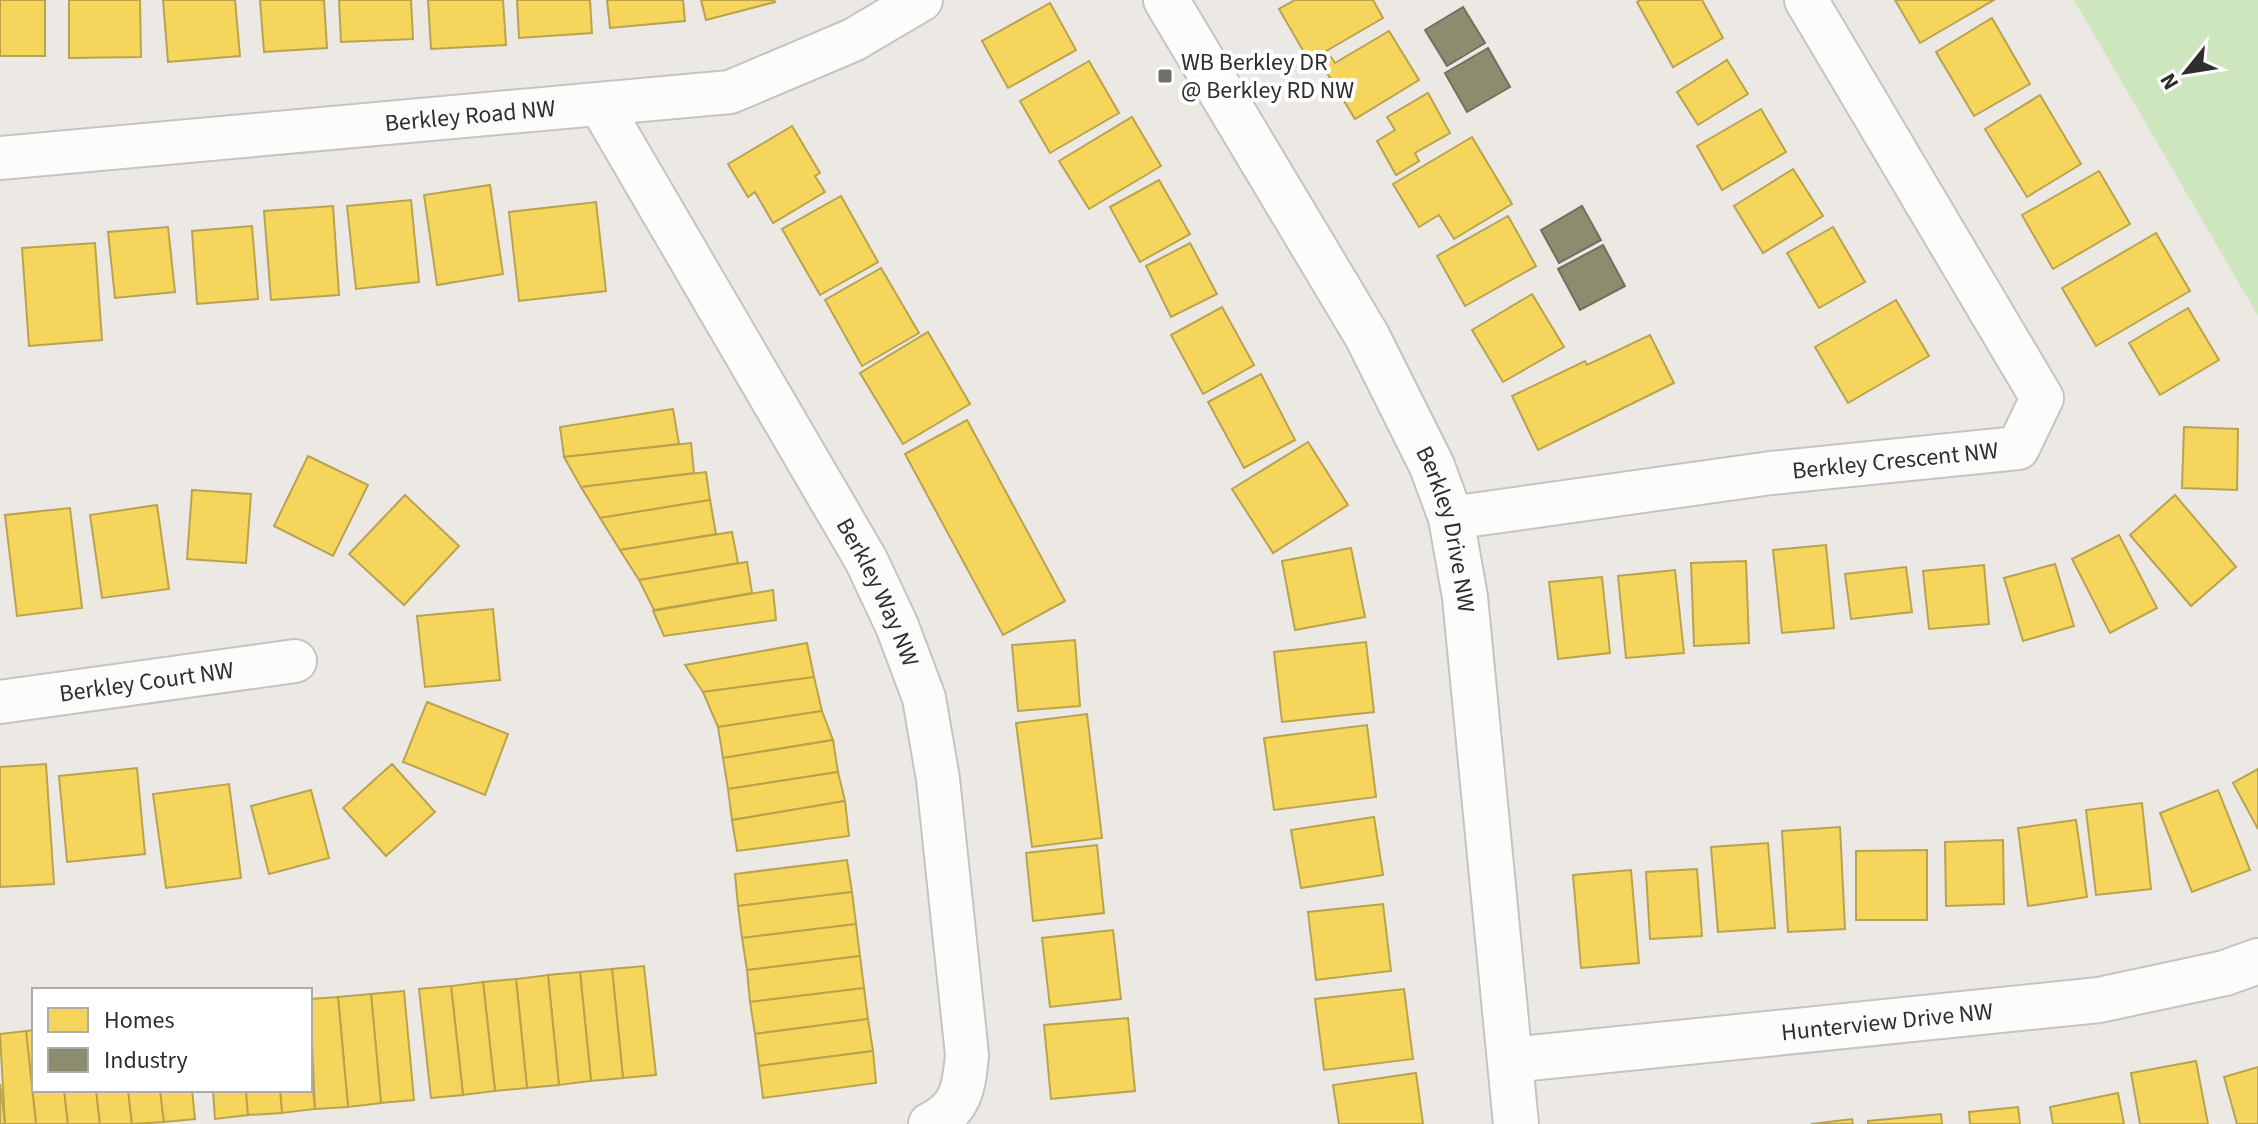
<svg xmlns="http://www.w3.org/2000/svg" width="2258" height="1124" viewBox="0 0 2258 1124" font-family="'Source Sans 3',sans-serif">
<rect width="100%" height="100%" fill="#ece8e4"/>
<polygon fill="#cee6be" points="2074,0 2258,0 2258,316"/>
<g fill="#f6d55c" stroke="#baa34e" stroke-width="2">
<rect x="0" y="0" width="45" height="56"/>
<polygon points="69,0 140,0 141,57 69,58"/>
<polygon points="163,0 235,0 240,56 168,62"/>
<polygon points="260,0 324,0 327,48 264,52"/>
<polygon points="339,0 411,0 413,39 341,42"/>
<polygon points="428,0 503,0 506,45 431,49"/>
<polygon points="517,0 590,0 592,33 519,38"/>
<polygon points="607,0 683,0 685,21 610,28"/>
<polygon points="701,0 774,0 775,2 706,20"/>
<polygon points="1295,0 1373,0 1383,18 1309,61 1279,9"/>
<polygon points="1640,0 1702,0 1723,38 1673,67 1637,2"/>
<polygon points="1895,0 1994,0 1920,43"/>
<polygon points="1050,3 1076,50 1008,88 982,41"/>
<polygon points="1992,18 2030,84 1974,116 1936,52"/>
<polygon points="1389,31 1419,80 1355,119 1321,63 1331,57 1335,63"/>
<polygon points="1727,60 1748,94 1698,125 1677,92"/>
<polygon points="1089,61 1119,113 1050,153 1020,101"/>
<polygon points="1428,93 1450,133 1415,153 1419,161 1396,175 1377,141 1395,130 1387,117"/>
<polygon points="2040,95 2081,164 2027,197 1985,129"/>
<polygon points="1761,109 1786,152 1722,190 1697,146"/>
<polygon points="1132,117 1161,166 1089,209 1059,161"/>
<polygon points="792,126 820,173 815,176 825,192 773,223 755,192 748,197 728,164"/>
<polygon points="1472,137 1512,204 1454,239 1439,215 1419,227 1393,184"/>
<polygon points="1793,169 1823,216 1763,253 1734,206"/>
<polygon points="2099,171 2130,224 2053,269 2022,215"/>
<polygon points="1159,180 1190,234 1140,262 1110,207"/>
<polygon points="490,185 503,274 437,285 424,195"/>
<polygon points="841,196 878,262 820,295 782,229"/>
<polygon points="411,200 419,282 356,289 347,206"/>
<polygon points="596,202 606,291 519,301 509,212"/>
<polygon points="333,206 339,295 271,300 264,211"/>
<polygon points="1508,216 1536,266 1465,306 1437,256"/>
<polygon points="252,226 258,299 197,304 192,231"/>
<polygon points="168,227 175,292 115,298 108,232"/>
<polygon points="1833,227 1865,282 1819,308 1787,253"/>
<polygon points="2156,233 2190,291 2096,346 2062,288"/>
<polygon points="95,243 102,340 29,346 22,248"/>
<polygon points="1190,243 1217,294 1171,317 1146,266"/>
<polygon points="881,268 919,333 862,366 825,300"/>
<polygon points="1532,294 1564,347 1503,382 1472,330"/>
<polygon points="1896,300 1929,356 1848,403 1815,347"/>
<polygon points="1222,307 1254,365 1203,394 1171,335"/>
<polygon points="2188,308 2219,360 2160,395 2129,343"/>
<polygon points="928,332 970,404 903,444 860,373"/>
<polygon points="1650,335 1674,383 1538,450 1512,396 1585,361 1587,365"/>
<polygon points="1261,374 1295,440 1244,468 1208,402"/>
<polygon points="673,409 679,444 564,457 560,427"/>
<polygon points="967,420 1065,601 1003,635 905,454"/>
<polygon points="2184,427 2238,429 2237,490 2182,488"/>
<polygon points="1308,442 1348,505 1273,553 1232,489"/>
<polygon points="691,443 694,473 581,487 564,457"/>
<polygon points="308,456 368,485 333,556 274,526"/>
<polygon points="706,472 710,500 600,518 581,487"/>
<polygon points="192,490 251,494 246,563 187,559"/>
<polygon points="405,495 459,546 404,605 349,554"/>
<polygon points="2175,495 2236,567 2191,606 2130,535"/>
<polygon points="710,500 716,534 620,550 600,518"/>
<polygon points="157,505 169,589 102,598 90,515"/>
<polygon points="70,508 82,608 17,616 5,515"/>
<polygon points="732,532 738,563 639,580 620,550"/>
<polygon points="2119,535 2157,608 2110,633 2072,559"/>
<polygon points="1826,545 1834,628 1782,633 1773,550"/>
<polygon points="1351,548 1365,617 1295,630 1282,561"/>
<polygon points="1746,561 1749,643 1694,646 1691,563"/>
<polygon points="747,562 752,593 654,610 639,580"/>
<polygon points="2055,564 2074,626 2023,641 2004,578"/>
<polygon points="1984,565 1989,624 1929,629 1923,571"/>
<polygon points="1906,567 1912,612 1851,619 1845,574"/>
<polygon points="1675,570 1684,653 1626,658 1618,576"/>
<polygon points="1602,577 1610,653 1558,659 1549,582"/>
<polygon points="773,590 776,620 664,636 653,611"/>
<polygon points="493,609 500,680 425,687 417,616"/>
<polygon points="1075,640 1080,706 1018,711 1012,645"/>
<polygon points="1366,642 1374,712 1282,722 1274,652"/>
<polygon points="807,643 814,677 703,692 685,665"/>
<polygon points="814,677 822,711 718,727 703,692"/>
<polygon points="427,702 508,734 485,795 403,762"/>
<polygon points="822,711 833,740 723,758 718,727"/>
<polygon points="1087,714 1102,838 1032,847 1016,723"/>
<polygon points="1367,725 1376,797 1274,810 1264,738"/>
<polygon points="833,740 838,772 728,789 723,758"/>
<polygon points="46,764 54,884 0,887 0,767"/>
<polygon points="392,764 435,812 386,856 343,808"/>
<polygon points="137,768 145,854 67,862 59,776"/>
<polygon points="2258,769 2258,829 2233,783"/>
<polygon points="838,772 845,801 732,820 728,789"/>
<polygon points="229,784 241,878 166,888 153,794"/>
<polygon points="311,790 329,858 269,874 251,806"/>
<polygon points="2218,790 2250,870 2192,892 2160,813"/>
<polygon points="845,801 849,836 737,851 732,820"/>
<polygon points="2142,803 2151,889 2096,895 2086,810"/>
<polygon points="1374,817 1383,875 1301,888 1291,830"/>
<polygon points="2076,820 2087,897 2028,906 2018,828"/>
<polygon points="1840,827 1845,929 1788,932 1782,831"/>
<polygon points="2003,840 2004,904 1946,906 1945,842"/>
<polygon points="1768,843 1775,928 1718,932 1711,847"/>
<polygon points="1097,845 1104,913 1033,921 1026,853"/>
<polygon points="1927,850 1927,920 1856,920 1856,851"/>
<polygon points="847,860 852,892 738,906 735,874"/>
<polygon points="1697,869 1702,936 1650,939 1646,872"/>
<polygon points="1631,870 1639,963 1581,968 1573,875"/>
<polygon points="852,892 856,924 742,938 738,906"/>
<polygon points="1383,904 1391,971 1316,980 1308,912"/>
<polygon points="856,924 860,956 747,970 742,938"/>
<polygon points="1113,930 1121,999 1050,1007 1042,938"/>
<polygon points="860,956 864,988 750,1002 747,970"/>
<polygon points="644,966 656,1075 623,1078 612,969"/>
<polygon points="612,969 623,1078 591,1081 580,972"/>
<polygon points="580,972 591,1081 559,1085 548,975"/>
<polygon points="548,975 559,1085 527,1088 516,979"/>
<polygon points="516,979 527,1088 495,1091 483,982"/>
<polygon points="483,982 495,1091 463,1095 451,986"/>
<polygon points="451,986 463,1095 431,1098 419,989"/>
<polygon points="864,988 868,1019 755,1034 750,1002"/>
<polygon points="1404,989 1413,1059 1324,1070 1315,999"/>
<polygon points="404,991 414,1100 381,1103 371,994"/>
<polygon points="371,994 381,1103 348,1107 338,997"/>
<polygon points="338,997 348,1107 315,1109 310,999"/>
<polygon points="1128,1018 1135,1091 1051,1099 1044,1025"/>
<polygon points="868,1019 873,1051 759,1066 755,1034"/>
<polygon points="34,1030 34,1090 64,1090 68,1124 36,1124 26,1031"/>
<polygon points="26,1031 36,1124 5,1124 0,1034"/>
<polygon points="873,1051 876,1083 763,1098 759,1066"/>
<polygon points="310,1060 315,1109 282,1113 280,1090 310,1090"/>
<polygon points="2196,1061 2208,1124 2140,1124 2131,1073"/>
<polygon points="2258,1067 2258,1124 2237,1124 2224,1077"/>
<polygon points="1416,1073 1423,1124 1339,1124 1333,1085"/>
<polygon points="0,1084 5,1124 0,1124"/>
<polygon points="64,1090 96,1090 100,1124 68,1124"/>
<polygon points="96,1090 128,1090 132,1124 100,1124"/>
<polygon points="128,1090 160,1090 164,1122 132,1124"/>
<polygon points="160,1090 192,1090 195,1119 164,1122"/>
<polygon points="213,1090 246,1090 248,1115 215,1119"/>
<polygon points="246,1090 280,1090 282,1113 248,1115"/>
<polygon points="2118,1093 2124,1124 2053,1124 2050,1107"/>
<polygon points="2018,1107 2020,1124 1970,1124 1969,1112"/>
<polygon points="1941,1114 1942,1124 1868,1124 1868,1121"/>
<polygon points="1852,1119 1853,1124 1811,1124"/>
</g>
<g fill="#8c8c6e" stroke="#70705b" stroke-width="2">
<polygon points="1463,7 1485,43 1447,66 1425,30"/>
<polygon points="1488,48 1510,87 1467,112 1445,73"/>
<polygon points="1582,206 1601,240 1559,263 1541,230"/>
<polygon points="1603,245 1625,286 1580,310 1558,269"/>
</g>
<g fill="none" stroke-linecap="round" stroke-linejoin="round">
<g stroke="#c5c4c5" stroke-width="46">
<g id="minor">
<path id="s1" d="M601,106l265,454 31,66 27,72 14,81 29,276c-3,31 -5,54 -37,69"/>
<path id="s2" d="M0,158l730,-66 123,-52 68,-40"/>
<path id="s3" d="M1451,518l320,-45 247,-25 24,-50 -236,-398"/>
<path id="s4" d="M0,702l295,-41"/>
</g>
</g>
<g stroke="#c5c4c5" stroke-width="48">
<g id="tertiary">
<path id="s5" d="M1166,0l201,336 65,130 19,52 14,79 51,527"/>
<path id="s6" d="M1511,1060l588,-60 126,-27 33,-12"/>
</g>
</g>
<use href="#minor" stroke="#fcfcfb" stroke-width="42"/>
<use href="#tertiary" stroke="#fcfcfb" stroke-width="44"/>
</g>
<rect fill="#706f6e" stroke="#fff" stroke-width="3" x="1157" y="68" width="16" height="16" rx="4"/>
<g text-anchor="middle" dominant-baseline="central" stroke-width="8" stroke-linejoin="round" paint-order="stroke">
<g font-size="24" fill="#2e2e2e" stroke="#fff" text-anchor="start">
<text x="1181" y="62">WB Berkley DR<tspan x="1181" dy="28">@ Berkley RD NW</tspan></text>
</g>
<g font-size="24" fill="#2e2e2e" stroke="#fff">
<text stroke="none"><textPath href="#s2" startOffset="472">Berkley Road NW</textPath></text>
<text stroke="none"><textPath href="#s3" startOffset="448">Berkley Crescent NW</textPath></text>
<text stroke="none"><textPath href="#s5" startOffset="602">Berkley Drive NW</textPath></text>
<text stroke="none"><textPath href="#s1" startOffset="560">Berkley Way NW</textPath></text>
<text stroke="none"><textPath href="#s4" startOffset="148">Berkley Court NW</textPath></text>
<text stroke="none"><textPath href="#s6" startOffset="378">Hunterview Drive NW</textPath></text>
</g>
</g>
<rect x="32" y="988" width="280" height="104" fill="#ffffff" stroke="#ababab" stroke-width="2"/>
<rect x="48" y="1008" width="40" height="24" fill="#f6d55c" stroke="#ababab" stroke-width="2"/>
<text x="104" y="1028" font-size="24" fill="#2e2e2e">Homes</text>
<rect x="48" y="1048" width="40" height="24" fill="#8c8c6e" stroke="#ababab" stroke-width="2"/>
<text x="104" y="1068" font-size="24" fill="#2e2e2e">Industry</text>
<g transform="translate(2186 72) rotate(240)" stroke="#ffffff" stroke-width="6" paint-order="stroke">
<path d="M0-6L14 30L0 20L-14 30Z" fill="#2e2e2e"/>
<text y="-12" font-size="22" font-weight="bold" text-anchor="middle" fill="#2e2e2e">N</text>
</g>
</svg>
